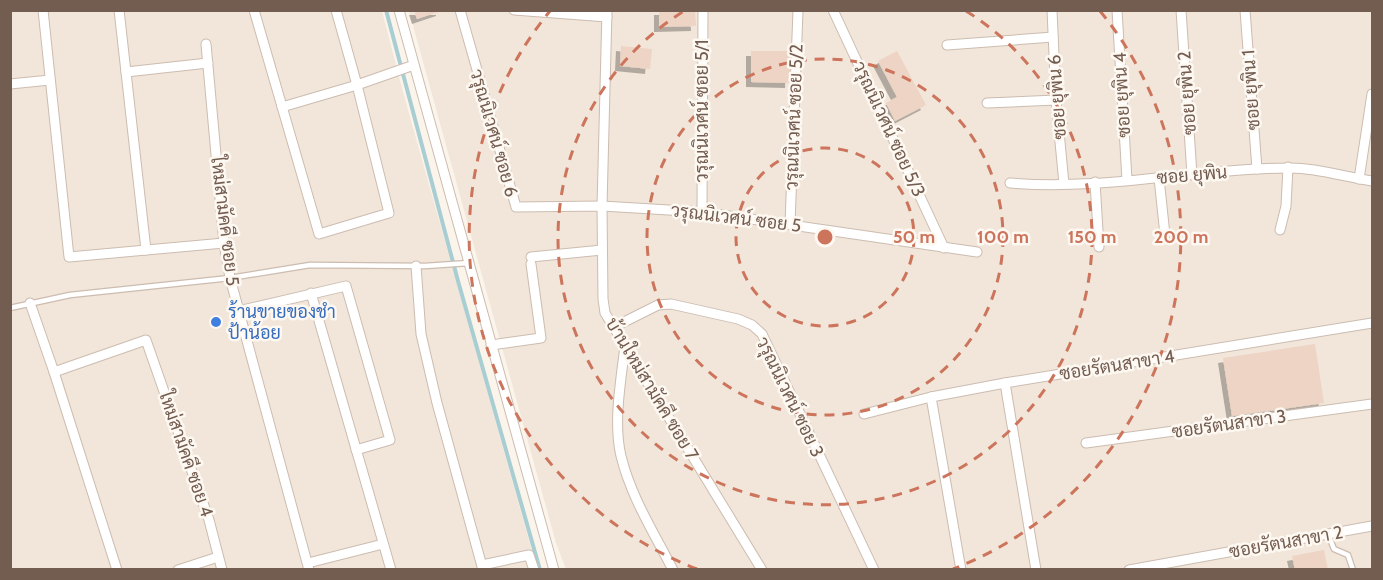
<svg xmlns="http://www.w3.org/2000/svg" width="1383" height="580" viewBox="0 0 1383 580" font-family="Cabin,Sarabun,sans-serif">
<defs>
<filter id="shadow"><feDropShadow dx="-5" dy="5" stdDeviation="0" flood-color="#0004"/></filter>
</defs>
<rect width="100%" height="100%" fill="#fbf4ea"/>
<g fill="#f1e6d9">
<polygon points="10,11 382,11 403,92 537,569 11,569"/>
<polygon points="409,11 1372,11 1372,569 566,569 556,543"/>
</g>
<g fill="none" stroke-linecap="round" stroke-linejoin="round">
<polyline stroke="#a8cdd3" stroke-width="4" points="386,10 458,281 540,570"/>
</g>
<g fill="#edd4c5" filter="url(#shadow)">
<polygon points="414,10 441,10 441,11 417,19"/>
<polygon points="659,10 695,10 696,26 659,27"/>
<polygon points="621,46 652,49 650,69 620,66"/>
<polygon points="751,51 791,51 790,83 751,82"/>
<polygon points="897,51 926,105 895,121 886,103 897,97 878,61"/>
<polygon points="1315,344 1324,403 1232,416 1223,358"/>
<polygon points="1324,550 1328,570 1295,570 1292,556"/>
</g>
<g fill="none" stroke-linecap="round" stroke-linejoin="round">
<g stroke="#ccbcb1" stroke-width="7">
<g id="service">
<polyline points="10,308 70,295 230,278 310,265 425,266 469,263"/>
<polyline points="1328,534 1334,549 1348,555 1353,570"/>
</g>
</g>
<g stroke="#ccbcb1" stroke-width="11">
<g id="minor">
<polyline points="43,10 69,257 224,243"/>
<polyline points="119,10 146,250"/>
<polyline points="254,10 319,234 389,213 357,85 336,10"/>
<polyline points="399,10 554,570"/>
<polyline points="460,10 516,207 602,206 702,212 977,252"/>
<polyline points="514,10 607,17"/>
<polyline points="607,10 602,206 603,299 605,313 762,570"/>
<polyline points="833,10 944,248"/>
<polyline points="1052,10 1056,100 1064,184"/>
<polyline points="1117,10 1127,180"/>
<polyline points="1181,10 1192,175"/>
<polyline points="1245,10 1257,169"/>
<polyline points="206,44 224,243 230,278 309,570"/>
<polyline points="947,45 1053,37"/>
<polyline points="126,72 208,63"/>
<polyline points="10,84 50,80"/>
<polyline points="987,103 1056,100"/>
<polyline points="282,107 357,85 414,65"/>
<polyline points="1159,178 1165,235"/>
<polyline points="1359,179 1372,94"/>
<polyline points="1095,182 1099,247"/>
<path d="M1010,183c92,8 184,-14 276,-15 27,-1 59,9 86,13"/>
<polyline points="702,212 703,10"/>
<polyline points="790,224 798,10"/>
<polyline points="1280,230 1286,206 1288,167"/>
<polyline points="531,257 602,250"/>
<polyline points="416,266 421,334 437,403 483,570"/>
<polyline points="311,293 391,570"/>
<polyline points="30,303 54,372 117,570"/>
<polyline points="238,311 346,286 390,440 356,450"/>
<polyline points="614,327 658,305 671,304 738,319 752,325 762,334 874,570"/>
<polyline points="491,345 541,338 531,264"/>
<path d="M625,346c-4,34 -12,77 -4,110 10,41 33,77 52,114"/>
<polyline points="54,372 146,340 209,520 222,570"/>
<polyline points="1005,383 1036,570"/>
<polyline points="931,397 961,570"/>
<polyline points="864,414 931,397 1005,383 1372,323"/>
<polyline points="1086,443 1372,404"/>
<polyline points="308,563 383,544"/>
<polyline points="482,565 529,555 534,570"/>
<polyline points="178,570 218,557"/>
<polyline points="1129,570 1372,526"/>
</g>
</g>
<use href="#service" stroke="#fff" stroke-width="4.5"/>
<use href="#minor" stroke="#fff" stroke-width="9"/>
</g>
<g fill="none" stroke="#cd745c" stroke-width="3" stroke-dasharray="10 8">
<circle cx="825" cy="237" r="89"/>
<circle cx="825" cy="237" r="178"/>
<path d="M966 11A267 267 0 1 1 684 11"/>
<path d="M697 569A356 356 0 0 1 550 11M1100 11A356 356 0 0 1 953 569"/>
</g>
<circle fill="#3f7fe0" stroke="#fdf8f1" stroke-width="2" cx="216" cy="322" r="6"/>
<g text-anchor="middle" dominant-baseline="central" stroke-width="5" stroke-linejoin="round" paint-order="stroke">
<g font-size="18" fill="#735c50" stroke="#fdf8f1">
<text transform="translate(1251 90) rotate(-94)">ซอย ยุพิน 1</text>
<text transform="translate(1187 93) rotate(-94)">ซอย ยุพิน 2</text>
<text transform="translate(1122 95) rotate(-93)">ซอย ยุพิน 4</text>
<text transform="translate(1057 97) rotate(-94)">ซอย ยุพิน 6</text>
<text transform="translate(702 111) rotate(-90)">วรุณนิเวศน์ ซอย 5/1</text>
<text transform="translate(794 117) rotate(-88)">วรุณนิเวศน์ ซอย 5/2</text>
<text transform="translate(889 129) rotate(65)">วรุณนิเวศน์ ซอย 5/3</text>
<text transform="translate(494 133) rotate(74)">วรุณนิเวศน์ ซอย 6</text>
<text transform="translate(1192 175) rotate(-5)">ซอย ยุพิน</text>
<text transform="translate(736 218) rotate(7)">วรุณนิเวศน์ ซอย 5</text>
<text transform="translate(225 221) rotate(83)">ใหม่สามัคคี ซอย 5</text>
<text transform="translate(1117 365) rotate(-9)">ซอยรัตนสาขา 4</text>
<text transform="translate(652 389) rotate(59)">บ้านใหม่สามัคคี ซอย 7</text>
<text transform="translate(790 397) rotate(64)">วรุณนิเวศน์ ซอย 3</text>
<text transform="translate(1229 424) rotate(-8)">ซอยรัตนสาขา 3</text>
<text transform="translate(186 454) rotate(71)">ใหม่สามัคคี ซอย 4</text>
<text transform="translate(1286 542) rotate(-10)">ซอยรัตนสาขา 2</text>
</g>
<g font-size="18" fill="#366cbe" stroke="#fdf8f1" text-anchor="start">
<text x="228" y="312">ร้านขายของชำ<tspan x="228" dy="21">ป้าน้อย</tspan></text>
</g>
</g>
<circle cx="825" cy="237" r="9" fill="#cd745c" stroke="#fdf8f1" stroke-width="3"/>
<g font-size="18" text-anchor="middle" font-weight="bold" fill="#cd745c" stroke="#fdf8f1" stroke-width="5" stroke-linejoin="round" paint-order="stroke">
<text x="914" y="243">50 m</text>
<text x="1003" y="243">100 m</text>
<text x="1092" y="243">150 m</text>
<text x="1181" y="243">200 m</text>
</g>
<rect width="1383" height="580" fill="none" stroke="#735c50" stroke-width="24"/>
</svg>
